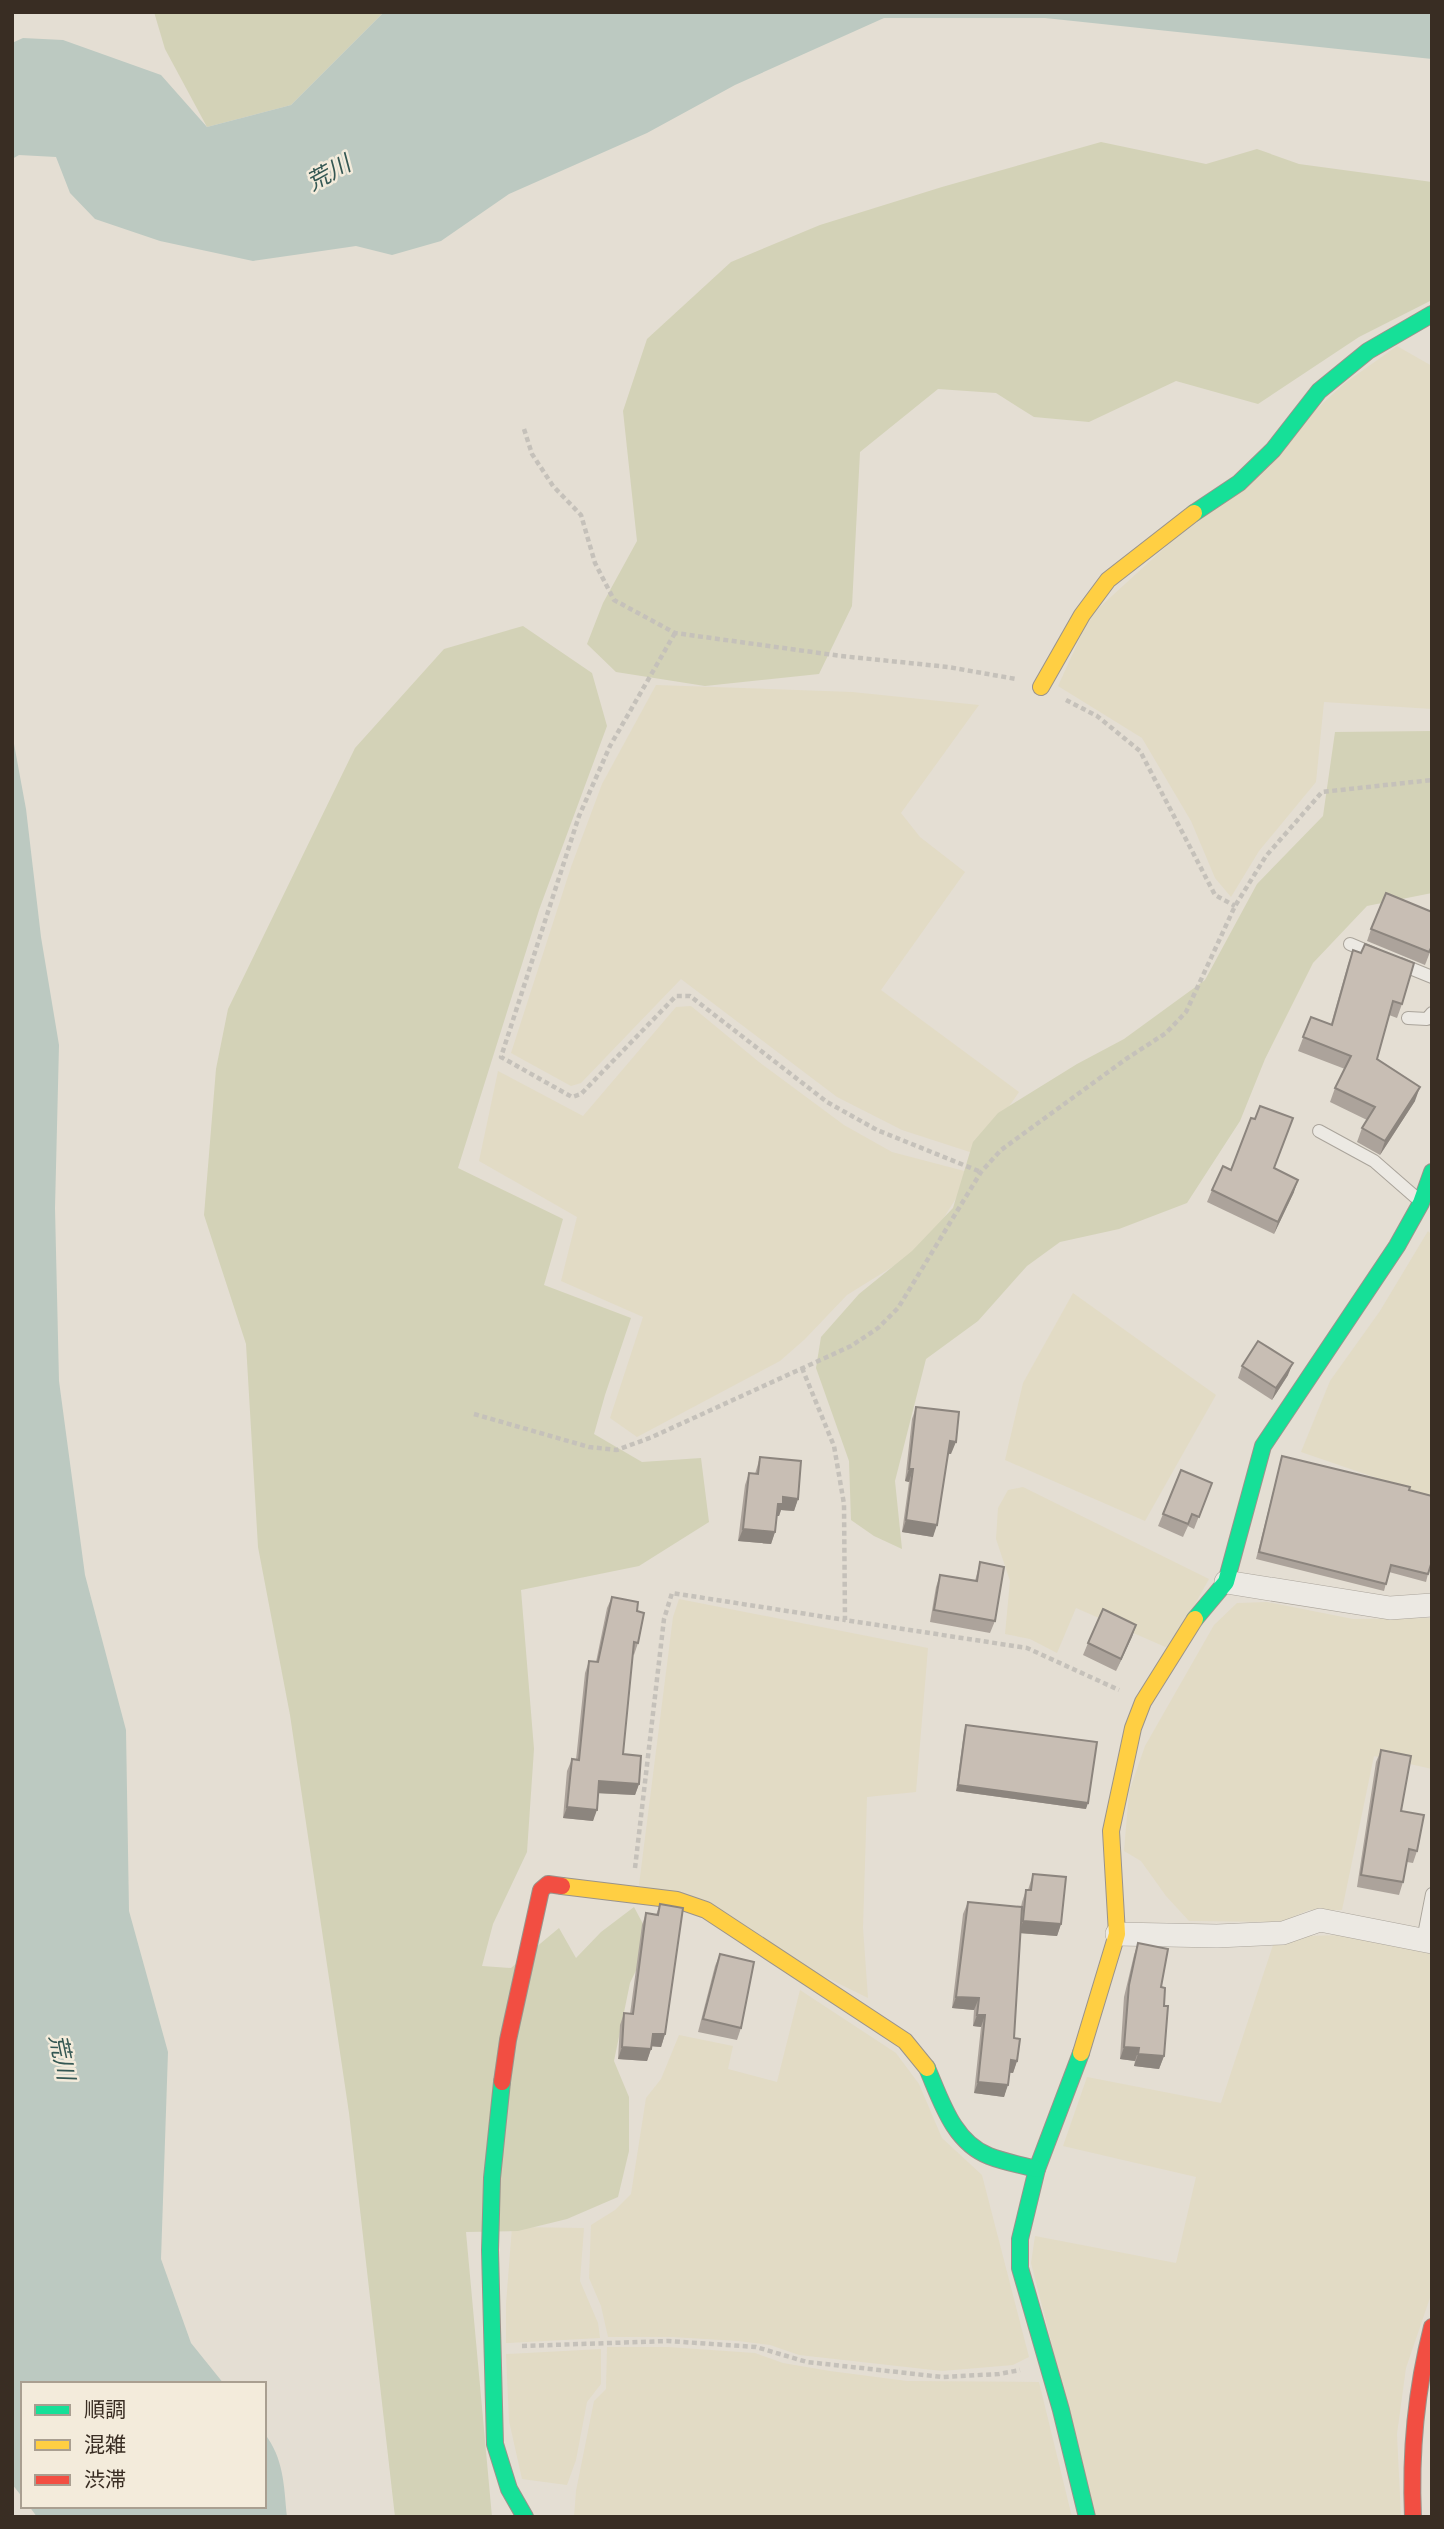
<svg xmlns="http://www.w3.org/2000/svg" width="1444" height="2529" viewBox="0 0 1444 2529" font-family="'Noto Serif','Noto Sans JP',serif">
<rect width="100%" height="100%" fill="#e4ded3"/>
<g fill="#e2dbc5">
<polygon points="1397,346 1432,366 1432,709 1324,702 1316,782 1259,851 1231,897 1215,878 1191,821 1142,738 1058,686 1090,616 1345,383"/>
<polygon points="656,685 852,692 979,705 901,813 920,837 965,872 881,990 1019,1092 976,1154 902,1130 837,1097 681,979 581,1083 571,1086 511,1053 571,867 602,784"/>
<polygon points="691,1006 759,1062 844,1125 892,1152 972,1173 926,1246 847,1295 805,1339 780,1361 637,1437 610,1418 643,1317 561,1281 577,1217 479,1161 498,1071 583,1116 676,1007"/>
<polygon points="1428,1231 1432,1235 1432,1497 1301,1452 1330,1381 1380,1311"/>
<polygon points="1073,1293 1216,1395 1145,1521 1005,1460 1023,1383"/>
<polygon points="1023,1487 1209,1579 1170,1649 1076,1608 1057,1653 1030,1639 1005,1634 1010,1581 996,1539 998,1508 1008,1490"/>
<polygon points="679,1599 928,1648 916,1792 867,1797 863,1928 868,1998 639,1885 673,1617"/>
<polygon points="1267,1602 1353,1619 1432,1618 1432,1769 1374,1756 1342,1910 1309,1910 1281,1922 1189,1921 1166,1896 1141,1861 1124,1851 1129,1792 1145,1746 1214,1625 1237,1603"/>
<polygon points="1344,1935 1432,1951 1432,2292 1406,2368 1397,2434 1401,2517 1096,2517 1031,2263 1035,2236 1176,2263 1196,2177 1063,2146 1087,2077 1221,2103 1273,1945 1303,1936"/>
<polygon points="800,1990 896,2053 919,2084 942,2138 982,2175 1029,2357 1013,2365 942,2371 799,2355 770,2345 738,2341 672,2337 608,2337 601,2306 589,2278 591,2225 615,2210 631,2194 646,2098 661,2079 679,2035 733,2046 728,2069 777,2082"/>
<polygon points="512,2227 584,2228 580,2281 598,2323 600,2338 506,2343 506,2304"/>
<polygon points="607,2347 668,2347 755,2353 783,2363 830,2371 907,2381 1039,2382 1072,2517 574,2517 576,2491 594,2401 606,2389"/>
<polygon points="601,2349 601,2384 587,2402 576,2460 567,2485 522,2479 509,2421 506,2354"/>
</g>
<g fill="#d3d2b7">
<polygon points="154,12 384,12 291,105 207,127 165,49"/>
<polygon points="1101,142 1206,164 1257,149 1299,164 1432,182 1432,300 1359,337 1258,404 1176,381 1089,422 1034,417 996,393 938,389 860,452 852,606 819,674 705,686 616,672 587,644 603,603 637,541 623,411 647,339 731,262 820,225 942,187"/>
<polygon points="523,626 592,673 607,726 539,910 458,1168 563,1219 544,1285 631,1318 605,1395 594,1434 642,1462 701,1458 709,1522 639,1566 521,1590 534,1749 527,1852 493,1924 482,1966 511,1968 559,1928 576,1958 601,1932 634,1907 651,1939 630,1983 614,2061 629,2097 629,2151 618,2197 567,2219 518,2231 466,2232 492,2517 395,2517 349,2113 290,1715 258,1547 246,1344 204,1215 216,1069 228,1009 355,748 444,649"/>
<polygon points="1432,731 1432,893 1367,906 1313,963 1265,1059 1240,1121 1187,1203 1119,1229 1060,1242 1027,1266 978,1321 926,1359 895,1481 902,1549 874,1536 851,1520 849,1461 816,1368 821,1337 859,1294 912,1251 953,1208 973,1142 998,1113 1077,1064 1124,1039 1205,980 1257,884 1323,816 1335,732"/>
</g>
<g fill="#bcc9c1">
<polygon points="384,12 1432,12 1432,59 1045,18 884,18 735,85 647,133 509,194 441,241 392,255 356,246 253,261 160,241 95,219 70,193 56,157 19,155 12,159 12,43 23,38 63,40 161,75 207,127 291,105"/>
<polygon points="12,733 26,809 41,937 59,1045 55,1208 59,1381 85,1575 126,1730 129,1911 168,2052 161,2259 191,2343 224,2384 23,2384 23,2498 12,2484"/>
<path d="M264,2433c20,25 20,53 23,84h-250l-8,-11h235z"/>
</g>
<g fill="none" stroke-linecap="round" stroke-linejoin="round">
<g stroke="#aaa49b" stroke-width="14">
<g id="lane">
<polyline points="1350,944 1376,955"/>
<polyline points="1400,964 1432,977"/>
<polyline points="1408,1018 1427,1019 1432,1013"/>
<polyline points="1319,1131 1374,1161 1421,1202"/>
<polyline points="1423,1940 1432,1894"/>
</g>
</g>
<g stroke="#aaa49b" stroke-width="24">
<g id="street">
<polyline points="1226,1582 1390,1608 1432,1605"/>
<polyline points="1117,1934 1217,1936 1283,1933 1320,1920 1432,1942"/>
</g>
</g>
<g stroke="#9a938b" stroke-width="18">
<g id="fast">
<polyline points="1194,513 1239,483 1273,450 1319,391 1368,351 1432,314"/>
<polyline points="1195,1619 1226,1582 1263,1446 1397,1246 1421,1203 1432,1172"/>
<polyline points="1081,2053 1037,2169 1020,2239 1020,2268 1061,2410 1087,2517"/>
<path d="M927,2068c14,32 26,74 62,88 15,6 32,9 48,13"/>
<polyline points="502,2082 492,2178 490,2250 495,2444 509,2489 525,2517"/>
</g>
</g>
<g stroke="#9a938b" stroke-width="18">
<g id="slow">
<polyline points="1041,687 1082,615 1108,580 1194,513"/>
<polyline points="562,1886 677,1900 706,1910 905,2041 927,2068"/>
<polyline points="1081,2053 1117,1934 1111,1831 1133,1728 1143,1702 1195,1619"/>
</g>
</g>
<g stroke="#9a938b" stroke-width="18">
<g id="jam">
<polyline points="502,2082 508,2040 541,1890 548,1884 562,1886"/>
<path d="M1413,2517c-3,-65 3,-127 19,-190"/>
</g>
</g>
<g stroke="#c5c1ba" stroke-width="4.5" stroke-dasharray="5 3.5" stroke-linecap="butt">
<polyline points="524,429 532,454 553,486 581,515 595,563 614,600 675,633 841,656 948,667 1016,679"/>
<polyline points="675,633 610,746 579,816 501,1057 572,1097 581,1094 676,996 690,996 827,1102 877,1130 981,1172"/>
<polyline points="1066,700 1097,716 1140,751 1215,895 1235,906"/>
<polyline points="802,1368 834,1446 844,1504 845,1620 1027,1648 1119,1690"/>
<polyline points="474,1414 589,1447 617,1450 652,1437 851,1346 878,1328 898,1308 981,1172 1001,1150 1126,1059 1166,1033 1186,1012 1235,906 1266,856 1322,792 1432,780"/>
<polyline points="635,1868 664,1619 672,1593 845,1620"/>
<polyline points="522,2346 668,2341 756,2347 807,2362 942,2377 999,2374 1020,2370"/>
</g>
<use href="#lane" stroke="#ece9e3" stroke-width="12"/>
<use href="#street" stroke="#ece9e3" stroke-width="23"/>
<use href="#fast" stroke="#16e098" stroke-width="16"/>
<use href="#slow" stroke="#ffcf43" stroke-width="16"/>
<use href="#jam" stroke="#f24e42" stroke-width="16"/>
</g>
<g fill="#aca39b">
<polygon points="1371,929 1432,947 1425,965 1367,941"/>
<polygon points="1353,950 1402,1004 1397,1018 1389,1015 1377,1059 1415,1101 1380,1155 1357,1142 1362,1128 1367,1120 1330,1102 1335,1088 1345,1069 1298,1051 1311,1017 1331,1024 1348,964"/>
<polygon points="1274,1168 1294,1192 1274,1234 1207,1202 1212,1190 1231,1170"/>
<polygon points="1242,1366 1288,1375 1272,1400 1238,1378"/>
<polygon points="916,1407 951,1454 948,1454 933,1537 902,1532 909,1482 905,1481 912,1419"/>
<polygon points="1282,1456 1409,1490 1428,1574 1426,1582 1389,1572 1384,1591 1256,1559"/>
<polygon points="760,1457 798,1499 794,1511 781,1510 779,1516 777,1516 775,1532 771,1544 738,1541 745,1485 749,1473 755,1474"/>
<polygon points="1212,1483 1194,1529 1188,1526 1183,1537 1158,1526 1163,1514"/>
<polygon points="980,1562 995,1621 990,1633 930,1622 936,1587 940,1575 975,1581"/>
<polygon points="612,1597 637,1611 638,1643 634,1655 633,1654 623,1754 639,1784 635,1795 598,1793 593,1821 563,1818 567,1771 572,1759 576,1760 585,1673 589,1661 596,1662 607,1608"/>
<polygon points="1136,1625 1116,1671 1083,1655 1088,1643"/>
<polygon points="966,1725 1086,1809 956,1791 964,1731"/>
<polygon points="1381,1750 1401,1811 1417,1851 1413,1863 1407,1862 1403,1882 1399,1895 1357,1887 1376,1762"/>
<polygon points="1033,1874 1061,1924 1057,1936 1020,1933 1014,2038 1017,2061 1013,2073 1010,2073 1004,2097 974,2093 981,2027 973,2026 974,2010 952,2008 963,1914 968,1902 1021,1907 1022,1902 1026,1890 1028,1890"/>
<polygon points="660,1904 665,2034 661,2047 652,2046 647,2061 618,2059 620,2025 624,2013 630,2014 642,1925 646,1913 656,1915"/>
<polygon points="1138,1943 1161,1987 1164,2006 1164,2056 1159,2069 1134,2066 1135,2061 1120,2059 1124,1997 1134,1955"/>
<polygon points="720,1954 741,2028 737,2040 698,2032 715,1966"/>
</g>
<g fill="#8c857e">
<polygon points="1420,1087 1415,1101 1380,1155 1385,1141"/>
<polygon points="1298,1180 1294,1192 1274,1234 1278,1222"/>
<polygon points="1293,1363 1288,1375 1272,1400 1276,1388"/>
<polygon points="950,1441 956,1442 951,1454 945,1453"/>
<polygon points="909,1469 913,1469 909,1482 905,1481"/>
<polygon points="783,1497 798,1499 794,1511 781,1510 779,1516 773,1516 778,1504"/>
<polygon points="906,1520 937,1525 933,1537 902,1532"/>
<polygon points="743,1529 775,1532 771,1544 738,1541"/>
<polygon points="1136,1625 1132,1637 1116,1671 1121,1659"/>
<polygon points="599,1781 639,1784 635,1795 595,1793"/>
<polygon points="958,1785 1088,1803 1086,1809 956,1791"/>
<polygon points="567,1807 597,1810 593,1821 563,1818"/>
<polygon points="1023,1921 1061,1924 1057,1936 1019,1933"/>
<polygon points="956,1997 979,1998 974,2010 952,2008"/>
<polygon points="977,2015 985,2015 981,2027 973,2026"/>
<polygon points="653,2034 665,2034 661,2047 648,2046"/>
<polygon points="622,2047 651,2049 647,2061 618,2059"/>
<polygon points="1124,2047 1139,2048 1135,2061 1120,2059"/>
<polygon points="1138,2054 1164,2056 1159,2069 1134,2066"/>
<polygon points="1011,2060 1017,2061 1013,2073 1007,2072"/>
<polygon points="978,2082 1008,2085 1004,2097 974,2093"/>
</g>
<g fill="#c8beb4" stroke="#8c857e" stroke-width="2">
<polygon points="1386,893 1432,912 1432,946 1429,952 1371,929"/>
<polygon points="1365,944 1414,963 1402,1004 1393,1001 1377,1059 1420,1087 1385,1141 1362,1128 1375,1107 1335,1088 1351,1056 1303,1037 1311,1017 1332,1025 1353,950 1361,953"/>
<polygon points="1260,1106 1293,1118 1274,1168 1298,1180 1278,1222 1212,1190 1223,1166 1231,1170 1251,1118 1255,1119"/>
<polygon points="1258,1341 1293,1363 1276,1388 1242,1366"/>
<polygon points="916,1407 959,1412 956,1442 950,1441 937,1525 906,1520 913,1469 909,1469"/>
<polygon points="1282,1456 1410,1487 1409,1490 1432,1496 1432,1561 1428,1574 1391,1565 1386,1584 1259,1552"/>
<polygon points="760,1457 801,1461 798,1499 783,1497 783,1504 778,1504 775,1532 743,1529 749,1473 758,1474"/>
<polygon points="1181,1470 1212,1483 1199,1517 1192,1514 1188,1524 1163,1514"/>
<polygon points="980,1562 1004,1567 995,1621 934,1610 940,1575 977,1581"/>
<polygon points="612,1597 638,1602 637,1611 644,1613 638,1643 634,1642 623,1754 641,1756 639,1784 599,1781 597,1810 567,1807 572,1759 579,1760 589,1661 598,1662"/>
<polygon points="1103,1609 1136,1625 1121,1659 1088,1643"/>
<polygon points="966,1725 1097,1742 1088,1803 958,1785"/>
<polygon points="1381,1750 1411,1756 1401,1811 1424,1815 1417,1851 1409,1849 1403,1882 1361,1875"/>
<polygon points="1033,1874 1066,1877 1061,1924 1023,1921 1026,1890 1031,1890"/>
<polygon points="968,1902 1022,1907 1014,2038 1020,2039 1017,2061 1011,2060 1008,2085 978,2082 985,2015 977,2015 979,1998 956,1997"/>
<polygon points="660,1904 683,1908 665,2034 653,2034 651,2049 622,2047 624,2013 633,2014 646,1913 658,1915"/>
<polygon points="1138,1943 1168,1949 1161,1987 1165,1988 1164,2006 1168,2006 1164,2056 1138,2054 1139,2048 1124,2047 1129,1985"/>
<polygon points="720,1954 754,1962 741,2028 703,2019"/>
</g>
<g text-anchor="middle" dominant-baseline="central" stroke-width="5" stroke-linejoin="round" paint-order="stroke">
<g font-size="23" font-style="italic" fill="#345753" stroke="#f3ebdb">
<text transform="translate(328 172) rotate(-29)">荒川</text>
<text transform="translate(63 2057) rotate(78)">荒川</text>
</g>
</g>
<rect width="1444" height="2529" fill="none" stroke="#392d23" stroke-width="28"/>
<rect x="21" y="2382" width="245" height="126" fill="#f3ebdb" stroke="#a99f91" stroke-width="2"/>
<rect x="35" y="2405" width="35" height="10" fill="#16e098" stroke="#a99f91" stroke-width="2"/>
<text x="84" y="2417" font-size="21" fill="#392d23">順調</text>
<rect x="35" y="2440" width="35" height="10" fill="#ffcf43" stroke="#a99f91" stroke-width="2"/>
<text x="84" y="2452" font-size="21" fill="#392d23">混雑</text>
<rect x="35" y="2475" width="35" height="10" fill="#f24e42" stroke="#a99f91" stroke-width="2"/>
<text x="84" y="2487" font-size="21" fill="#392d23">渋滞</text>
</svg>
